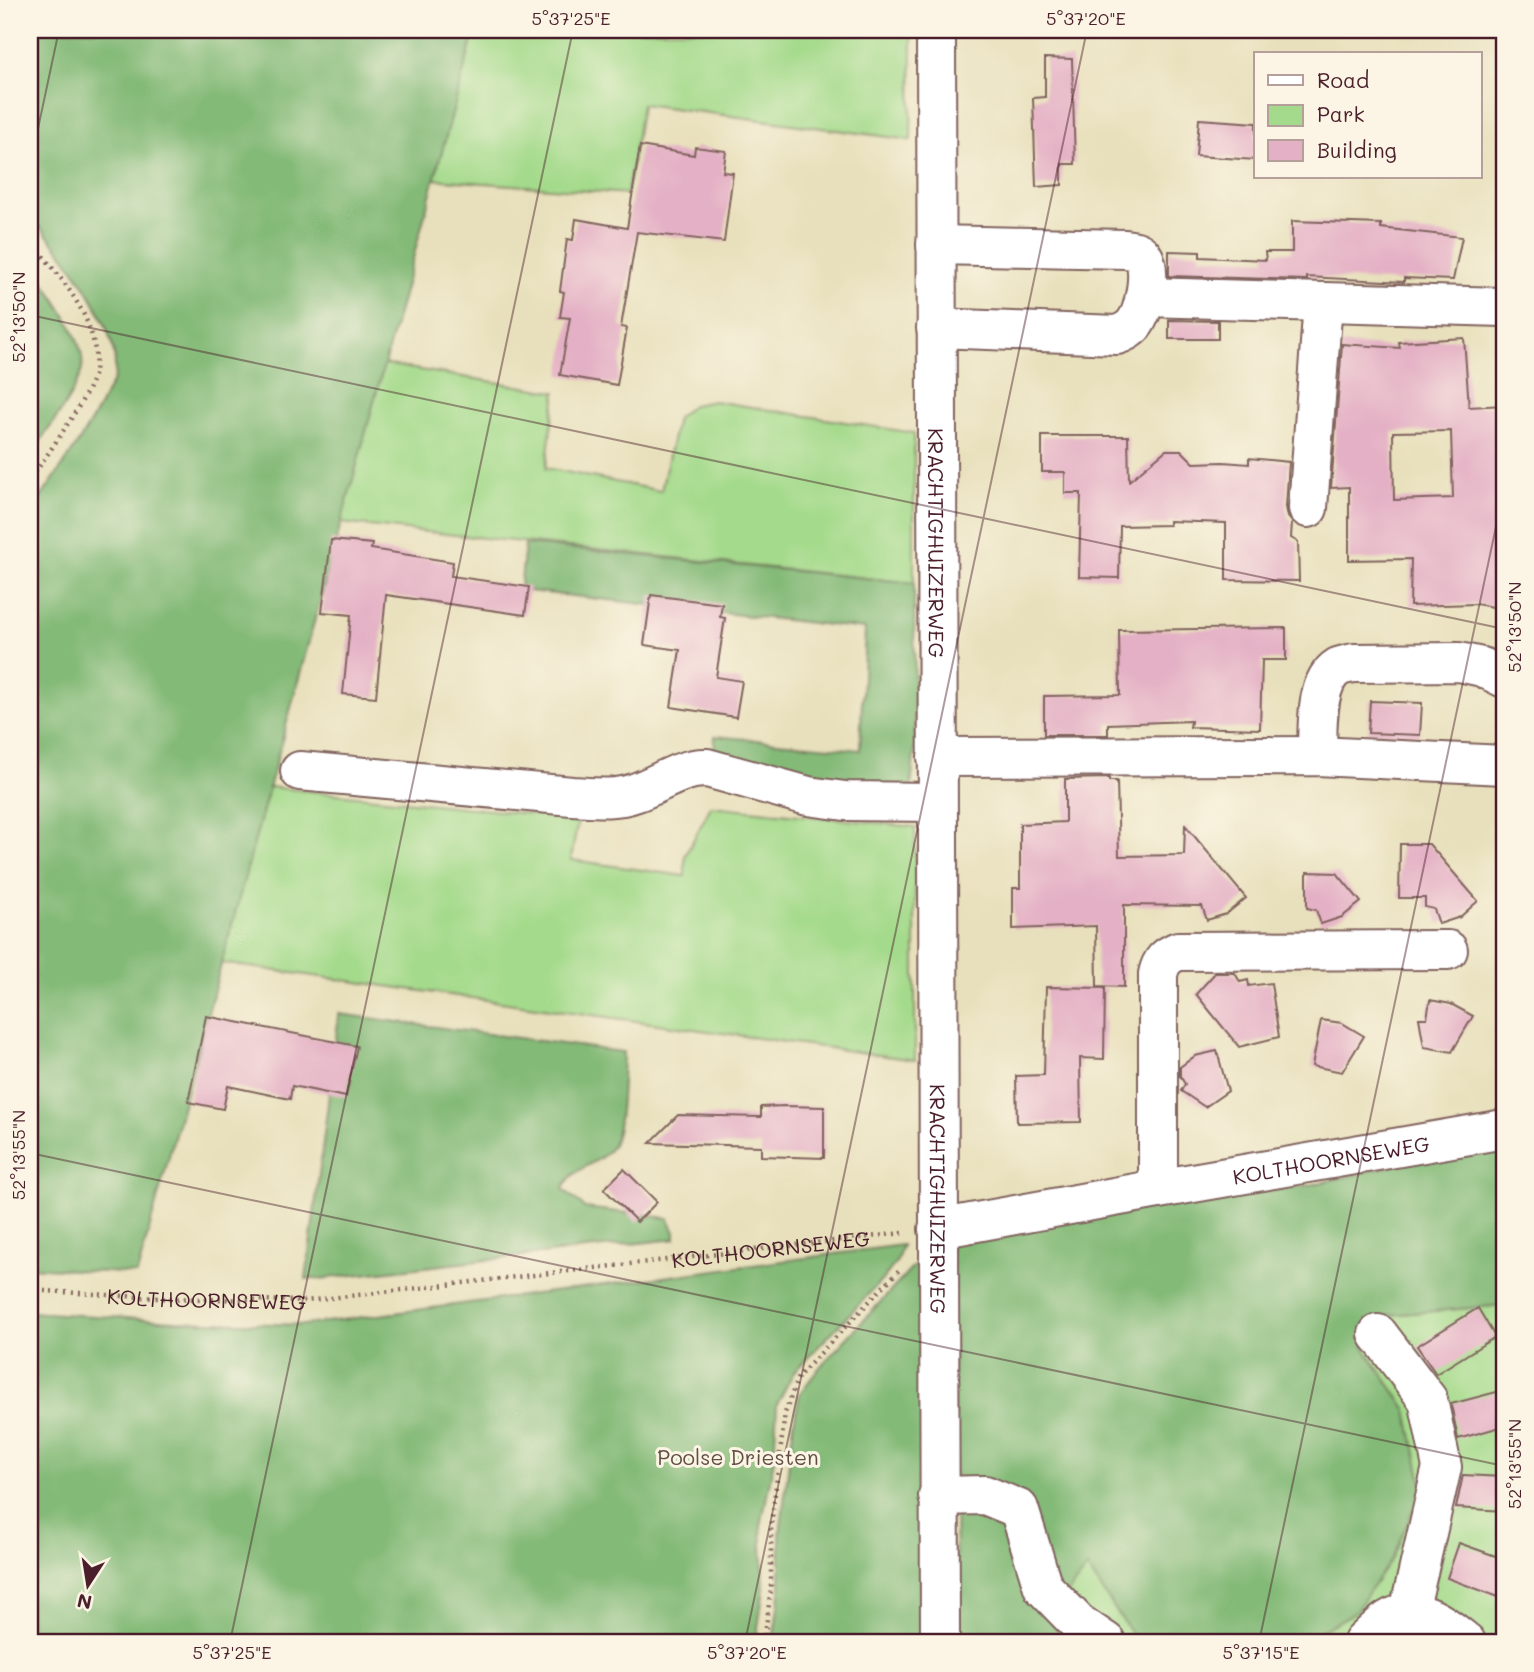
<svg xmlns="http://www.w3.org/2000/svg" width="1534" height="1672" viewBox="0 0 1534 1672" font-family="Mali,sans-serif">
<rect width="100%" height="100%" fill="#fcf5e5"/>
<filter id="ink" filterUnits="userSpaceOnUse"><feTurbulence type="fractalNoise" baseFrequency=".0143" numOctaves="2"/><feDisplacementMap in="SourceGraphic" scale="14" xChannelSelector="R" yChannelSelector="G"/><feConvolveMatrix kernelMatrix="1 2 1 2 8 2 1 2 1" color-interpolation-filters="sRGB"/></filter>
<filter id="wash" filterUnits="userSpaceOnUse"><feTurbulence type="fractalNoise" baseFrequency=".00686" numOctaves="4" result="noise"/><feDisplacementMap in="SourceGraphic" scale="28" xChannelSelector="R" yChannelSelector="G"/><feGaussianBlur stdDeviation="1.57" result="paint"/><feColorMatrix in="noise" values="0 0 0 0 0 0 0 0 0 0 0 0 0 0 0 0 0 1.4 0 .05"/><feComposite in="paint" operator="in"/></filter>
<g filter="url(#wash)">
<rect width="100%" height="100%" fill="#e8e0bc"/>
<g fill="#a4da8b" stroke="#777c5b" stroke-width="2">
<polygon points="475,30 912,30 911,140 642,104 627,194 433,179"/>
<polygon points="383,364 556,392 546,468 661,491 677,418 693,405 714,401 914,433 914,583 340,523"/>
<polygon points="269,787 578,819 571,860 685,876 685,856 711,806 915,827 915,1060 221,963"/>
<polygon points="1504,1305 1504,1642 1301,1642 1355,1612 1407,1410 1363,1346 1389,1315"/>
<polygon points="1087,1567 1134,1637 1144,1642 1057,1642 1059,1605"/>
</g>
<g fill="#83ba77" stroke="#666c51" stroke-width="2">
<path d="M30,30h445l-338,1244 -107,-7v-753c24,-37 52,-73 72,-113 3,-7 10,-16 12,-23 10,-48 -52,-130 -84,-161z"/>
<path d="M30,264c17,22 61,80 51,109 -11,30 -34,57 -51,83z"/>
<polygon points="525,544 914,583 915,744 911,791 714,756 715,736 860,750 865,629 520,590"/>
<path d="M339,1014l284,38c-1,21 -1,77 -11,94 -11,19 -38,18 -49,43l22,19 83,10 7,14v7l-357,40h-12z"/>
<polygon points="1504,1139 1504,1305 1389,1315 1363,1346 1407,1410 1423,1487 1393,1557 1355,1612 1301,1642 1144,1642 1134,1637 1087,1568 1059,1605 1057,1642 957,1642 951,1235 1310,1185"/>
<polygon points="902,1245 897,1261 883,1279 794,1372 777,1404 774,1460 761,1526 764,1587 756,1642 30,1642 30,1312 176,1321 304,1325"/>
<polygon points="927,1252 923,1642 773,1642 780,1593 780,1534 794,1422 800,1393 820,1367"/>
</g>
<g id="blocks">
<g fill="#e4b0c5" fill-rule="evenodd">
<polygon points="1045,58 1072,59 1075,164 1062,164 1062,185 1036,187 1033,98 1045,97"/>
<polygon points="1199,119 1256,123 1256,160 1196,156"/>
<polygon points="640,146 694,155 695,147 726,151 723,172 733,173 724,242 637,232 621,327 627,328 617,385 560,375 570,318 560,317 564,292 560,291 567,239 573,240 576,219 627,228"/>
<polygon points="1292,221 1381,224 1381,228 1462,237 1453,280 1404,278 1404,282 1307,277 1307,280 1169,276 1169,251 1200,252 1200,257 1266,260 1265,252 1292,252"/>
<polygon points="1169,320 1218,321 1218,339 1169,339"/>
<path d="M1464,338l5,69 35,-2v204l-28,-5 -66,2 1,-47 -62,1v-73l-18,1 11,-144 58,4 -1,-6zM1451,431l2,67 -59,2 -1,-68z"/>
<polygon points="1042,436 1128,436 1129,481 1166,450 1181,450 1194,463 1223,462 1249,464 1249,458 1289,462 1286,507 1288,517 1292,522 1291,538 1298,542 1299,581 1226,580 1226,523 1169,521 1169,525 1120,526 1119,578 1079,577 1081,493 1065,493 1065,472 1042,472"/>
<polygon points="331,540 372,544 371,549 453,562 451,576 529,587 525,615 386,595 376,697 343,694 351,615 322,612"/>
<polygon points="651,595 722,604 720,617 725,618 716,677 742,681 736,717 671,707 680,650 644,645"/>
<polygon points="1286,628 1286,660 1262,660 1260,729 1190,727 1191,721 1108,724 1108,735 1044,735 1044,696 1120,695 1119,630"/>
<polygon points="1370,701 1422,703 1420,735 1368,733"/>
<polygon points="1109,778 1109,781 1117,781 1119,856 1184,855 1185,825 1246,898 1226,914 1207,920 1202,906 1124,905 1124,987 1097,986 1096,926 1013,929 1013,888 1020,888 1020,824 1065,822 1065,779"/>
<polygon points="1400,844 1429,844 1478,901 1460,917 1439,924 1434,909 1425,907 1425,898 1399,898"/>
<polygon points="1307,872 1337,873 1361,902 1342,917 1321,924 1316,910 1307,908"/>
<polygon points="1215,973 1235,973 1240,982 1248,980 1249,986 1271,983 1279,1037 1239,1047 1196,994"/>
<polygon points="1046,987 1105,988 1104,1059 1080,1058 1081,1122 1017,1123 1016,1076 1044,1075"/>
<polygon points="1430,1000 1451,1004 1473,1016 1452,1052 1424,1047 1419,1018 1427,1018"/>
<polygon points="206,1016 357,1046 346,1097 292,1086 290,1099 228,1086 223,1109 188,1102"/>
<polygon points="1321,1020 1342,1023 1364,1036 1342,1072 1312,1066"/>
<polygon points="1217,1051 1228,1091 1205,1107 1181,1091 1185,1084 1180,1076 1180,1067 1195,1056"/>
<polygon points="785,1106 824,1107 824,1158 761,1156 761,1146 650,1143 678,1115 761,1117 761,1107"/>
<polygon points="624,1169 657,1202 637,1222 604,1189"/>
<polygon points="1478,1308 1495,1337 1436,1374 1417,1346"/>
<polygon points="1504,1390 1504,1426 1458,1439 1451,1404"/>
<polygon points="1463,1475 1504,1477 1504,1511 1456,1508"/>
<polygon points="1459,1543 1504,1559 1504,1599 1447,1578"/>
</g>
</g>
</g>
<g filter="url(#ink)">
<use href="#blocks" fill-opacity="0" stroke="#81635e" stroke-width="2"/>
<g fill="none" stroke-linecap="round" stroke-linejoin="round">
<g stroke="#81635e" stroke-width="42">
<g id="minor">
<path id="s2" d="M936,30l4,1612"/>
<path d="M936,245l189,4c6,1 12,1 16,5 12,10 4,52 -3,64 -4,9 -12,14 -21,17l-181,-7"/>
<polyline points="1145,297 1504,307"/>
<polyline points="1308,508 1323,302"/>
<path d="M1317,756c1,-25 -3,-74 21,-89 4,-2 11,-3 16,-4l105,-1 23,5 22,11"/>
<polyline points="937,757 1317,756 1504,765"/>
<path d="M300,771l272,25c20,1 43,4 62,-3 25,-8 46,-26 73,-25l101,28 37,5 92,1"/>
<path d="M1158,1189v-215c3,-13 8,-18 20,-23l270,-1"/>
<path id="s3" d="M938,1229l220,-40 346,-60"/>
<polyline points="1378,1334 1428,1400 1442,1467 1409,1612"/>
<polyline points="938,1496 985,1495 1019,1509 1043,1587 1078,1623 1106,1642"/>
<path d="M1363,1642c8,-7 16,-16 25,-22 30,-18 55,4 78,22"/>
</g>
</g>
<g stroke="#81635e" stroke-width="4.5" stroke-dasharray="2 5" stroke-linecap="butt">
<path d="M30,240c29,36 71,80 65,131 -2,20 -51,88 -65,109"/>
<path id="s1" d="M30,1290l126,8 149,3 598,-68"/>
<polyline points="764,1642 771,1589 771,1526 785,1413 798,1377 901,1268"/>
</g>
<use href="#minor" stroke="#fff" stroke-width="38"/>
</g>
</g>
<path fill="none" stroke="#4a1f2b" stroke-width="2" stroke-opacity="0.45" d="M30,166l29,-136M30,315l1474,314M30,1153l1474,313M230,1642l343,-1612M745,1642l342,-1612M1259,1642l245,-1153"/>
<g text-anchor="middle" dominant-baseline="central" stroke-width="6" stroke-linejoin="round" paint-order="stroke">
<g font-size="21" fill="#4a1f2b" stroke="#fcf5e5">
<text stroke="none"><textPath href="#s2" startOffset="513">KRACHTIGHUIZERWEG</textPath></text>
<text stroke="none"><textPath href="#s3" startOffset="399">KOLTHOORNSEWEG</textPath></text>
<text stroke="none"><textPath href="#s2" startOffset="1169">KRACHTIGHUIZERWEG</textPath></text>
<text stroke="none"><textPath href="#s1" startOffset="744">KOLTHOORNSEWEG</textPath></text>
<text stroke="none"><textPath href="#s1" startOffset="177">KOLTHOORNSEWEG</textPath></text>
</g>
<g font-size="21" fill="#604e43" stroke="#fcf5e5">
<text x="738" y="1456">Poolse Driesten</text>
</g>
</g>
<rect width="1534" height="1672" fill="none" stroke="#fcf5e5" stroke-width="77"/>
<rect x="1254" y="52" width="228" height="126" fill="#fcf5e5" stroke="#b59f9b" stroke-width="2"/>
<rect x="1268" y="75" width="35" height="10" fill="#ffffff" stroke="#b59f9b" stroke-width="2"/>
<text x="1317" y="88" font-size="21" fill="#4a1f2b">Road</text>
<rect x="1268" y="105" width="35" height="21" fill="#a4da8b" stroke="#b59f9b" stroke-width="2"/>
<text x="1317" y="122" font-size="21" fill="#4a1f2b">Park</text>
<rect x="1268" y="140" width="35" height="21" fill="#e4b0c5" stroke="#b59f9b" stroke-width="2"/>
<text x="1317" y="158" font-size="21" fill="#4a1f2b">Building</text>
<g transform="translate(88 1585) rotate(192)" stroke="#fcf5e5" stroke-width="5" paint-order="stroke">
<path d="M0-5L12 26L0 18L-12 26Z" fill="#4a1f2b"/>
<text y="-10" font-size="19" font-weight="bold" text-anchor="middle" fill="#4a1f2b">N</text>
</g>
<rect x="38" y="38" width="1458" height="1596" fill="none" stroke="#4a1f2b" stroke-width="2.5"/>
<g font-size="18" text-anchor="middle" fill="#4a1f2b">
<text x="571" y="25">5°37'25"E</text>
<text x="1086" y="25">5°37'20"E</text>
<text transform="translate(19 317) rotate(-90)" y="6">52°13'50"N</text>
<text transform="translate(1515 627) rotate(-90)" y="6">52°13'50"N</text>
<text transform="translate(19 1155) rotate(-90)" y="6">52°13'55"N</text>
<text transform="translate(1515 1464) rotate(-90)" y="6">52°13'55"N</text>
<text x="232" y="1659">5°37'25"E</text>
<text x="747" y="1659">5°37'20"E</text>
<text x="1261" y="1659">5°37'15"E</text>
</g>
</svg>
